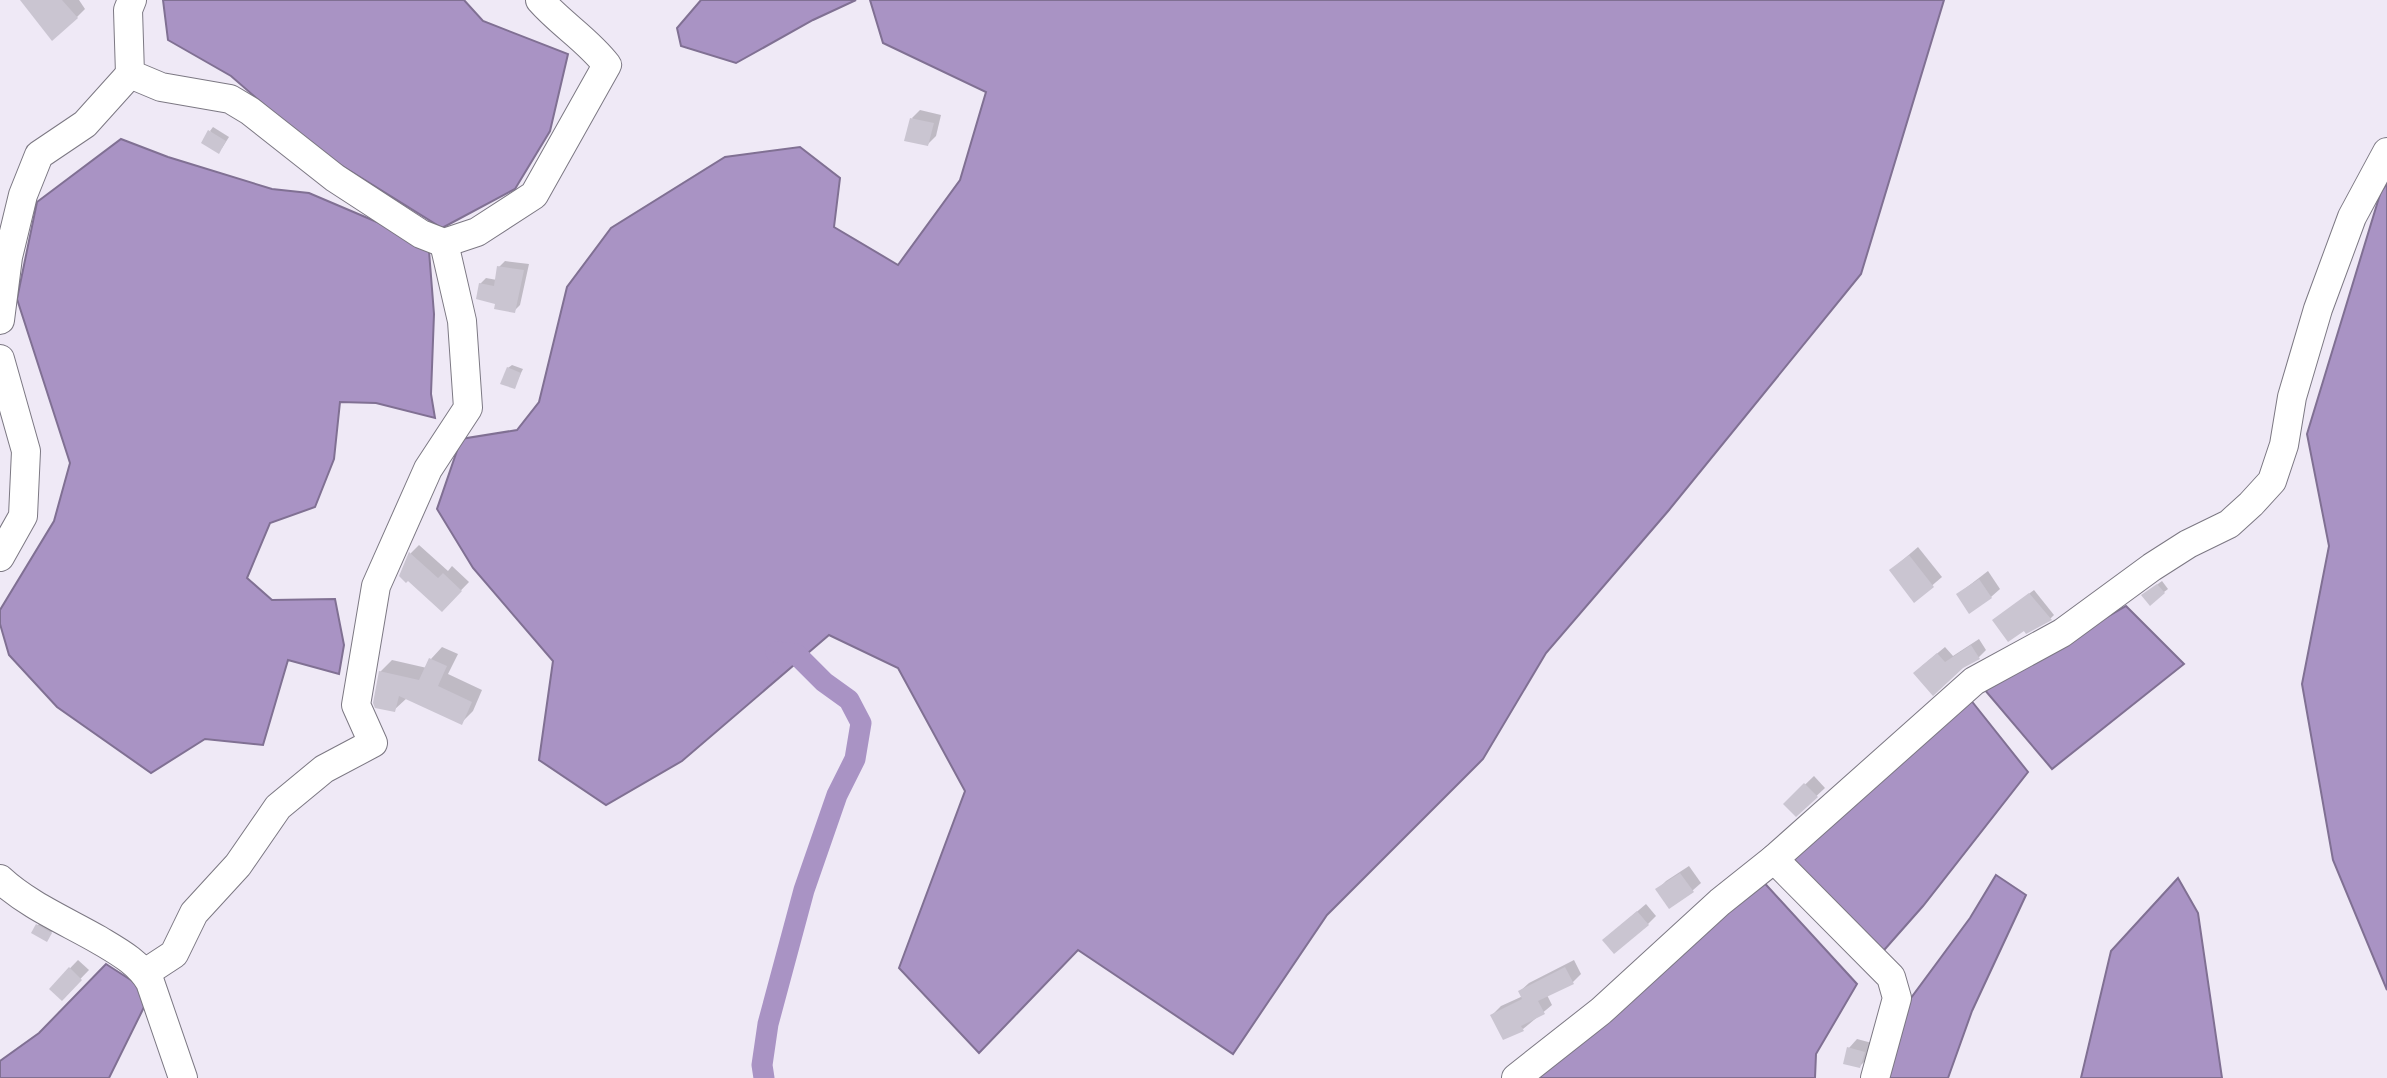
<svg xmlns="http://www.w3.org/2000/svg" width="2387" height="1078" viewBox="0 0 2387 1078" font-family="'Fira Sans Condensed',sans-serif">
<rect width="100%" height="100%" fill="#efe9f6"/>
<g fill="#a993c4" stroke="#807093" stroke-width="2">
<polygon points="163,0 464,0 483,21 568,54 550,131 515,189 442,228 315,149 231,76 168,40"/>
<polygon points="701,0 856,0 813,20 736,63 681,46 677,28"/>
<polygon points="870,0 1944,0 1861,274 1669,510 1546,653 1483,759 1327,915 1233,1054 1078,950 979,1053 899,968 965,791 898,668 829,635 682,761 606,805 539,760 553,661 473,568 437,509 461,439 517,430 539,402 567,287 611,228 725,157 800,147 840,178 834,227 898,265 960,180 986,92 883,43"/>
<polygon points="121,139 168,157 272,189 309,193 377,222 429,251 434,314 431,394 435,418 376,403 340,402 334,459 315,507 270,523 247,578 272,600 335,599 344,645 339,674 288,660 263,745 205,739 151,773 57,707 9,655 0,624 0,610 54,521 70,463 17,299 37,202"/>
<polygon points="2387,184 2387,990 2333,860 2302,684 2329,546 2307,434 2381,191"/>
<polygon points="2126,606 2184,664 2052,769 1984,689"/>
<polygon points="1966,694 2028,772 1923,906 1878,957 1782,860"/>
<polygon points="1996,875 2026,895 1972,1011 1948,1078 1889,1078 1911,998 1970,918"/>
<polygon points="1759,877 1857,984 1816,1054 1815,1078 1536,1078"/>
<polygon points="2178,878 2198,913 2222,1078 2081,1078 2111,951"/>
<polygon points="106,964 151,993 109,1078 0,1078 0,1061 39,1033"/>
</g>
<g fill="#0003">
<polygon points="22,0 79,0 85,9 77,17"/>
<polygon points="920,110 941,115 936,136 928,144 912,118"/>
<polygon points="213,127 229,137 222,148 210,131"/>
<polygon points="505,261 529,264 520,305 514,311 497,302 480,284 486,278 497,280 499,267"/>
<polygon points="512,365 523,369 514,387 508,368"/>
<polygon points="419,545 448,571 452,566 469,582 442,610 408,579 401,575 411,553"/>
<polygon points="1918,547 1942,577 1915,600 1891,570"/>
<polygon points="1988,571 2000,589 1991,597 1958,594"/>
<polygon points="2162,581 2168,589 2164,592 2147,592"/>
<polygon points="2034,590 2054,615 2051,618 2026,632 1998,617"/>
<polygon points="1979,639 1986,650 1979,657 1962,667 1922,666 1945,647 1953,656"/>
<polygon points="442,647 458,654 448,674 482,690 473,711 461,723 407,698 394,710 380,672 392,660 427,668 431,659"/>
<polygon points="1814,776 1825,788 1796,815 1785,804"/>
<polygon points="1689,866 1701,883 1692,891 1658,889 1666,881"/>
<polygon points="1646,904 1656,916 1648,924 1613,932"/>
<polygon points="41,922 54,929 46,940 37,926"/>
<polygon points="78,960 89,970 62,998 51,988"/>
<polygon points="1574,960 1581,974 1573,982 1547,995 1552,1005 1523,1029 1492,1015 1501,1006 1523,996 1520,991 1529,983"/>
<polygon points="1857,1039 1872,1043 1868,1058 1860,1066 1849,1048"/>
</g>
<g fill="none" stroke-linecap="round" stroke-linejoin="round">
<polyline stroke="#a993c4" stroke-width="21" points="764,1078 762,1065 768,1024 804,890 837,795 855,759 861,723 849,700 824,682 796,654 776,652"/>
</g>
<g fill="#cac5d1">
<polygon points="20,0 62,0 78,18 52,41"/>
<polygon points="910,118 934,123 928,146 904,141"/>
<polygon points="208,130 226,141 219,154 201,143"/>
<polygon points="497,266 524,270 515,313 494,309 495,304 476,299 479,283 494,286"/>
<polygon points="507,367 521,373 515,389 500,384"/>
<polygon points="409,552 438,578 443,573 462,591 442,612 408,581 406,583 399,576"/>
<polygon points="1909,555 1934,587 1914,603 1889,570"/>
<polygon points="1979,579 1992,598 1969,614 1956,594"/>
<polygon points="2157,584 2165,593 2150,606 2141,595"/>
<polygon points="2029,593 2052,620 2026,634 2024,631 2008,642 1992,620"/>
<polygon points="1971,645 1980,659 1963,668 1933,696 1913,673 1937,653 1945,662"/>
<polygon points="429,658 447,666 438,686 472,702 462,725 399,696 395,712 375,708 373,703 379,671 419,680"/>
<polygon points="1804,783 1818,797 1796,817 1783,804"/>
<polygon points="1680,873 1694,892 1669,909 1655,889"/>
<polygon points="1637,911 1649,925 1614,954 1602,940"/>
<polygon points="36,924 52,933 47,942 31,933"/>
<polygon points="69,967 82,980 62,1001 49,989"/>
<polygon points="1565,967 1574,984 1538,1001 1545,1014 1521,1026 1524,1031 1503,1040 1490,1015 1522,999 1518,991"/>
<polygon points="1847,1047 1865,1052 1860,1068 1843,1064"/>
</g>
<g fill="none" stroke-linecap="round" stroke-linejoin="round">
<g stroke="#7c7883" stroke-width="30">
<g id="minor">
<path d="M132,0l-4,10 2,64 31,13 69,12 20,12 85,67 86,56 23,9 33,-11 57,-37 73,-130c-19,-25 -46,-41 -67,-65"/>
<polyline points="0,320 8,257 23,195 39,155 85,124 130,74"/>
<polyline points="0,359 26,451 23,516 0,557"/>
<polyline points="1774,859 1891,977 1897,998 1875,1078"/>
<path d="M0,879c28,26 66,42 99,61 20,12 39,22 51,42l33,96"/>
<polyline points="145,973 174,954 194,913 238,865 278,807 324,769 373,743 356,705 376,586 428,469 468,408 462,321 444,243"/>
<polyline points="1516,1078 1601,1011 1720,902 1774,859 1974,681 2062,633 2152,567 2188,544 2229,524 2251,504 2272,481 2284,445 2292,397 2318,309 2352,217 2387,152"/>
</g>
</g>
<use href="#minor" stroke="#fff" stroke-width="28"/>
</g>
</svg>
